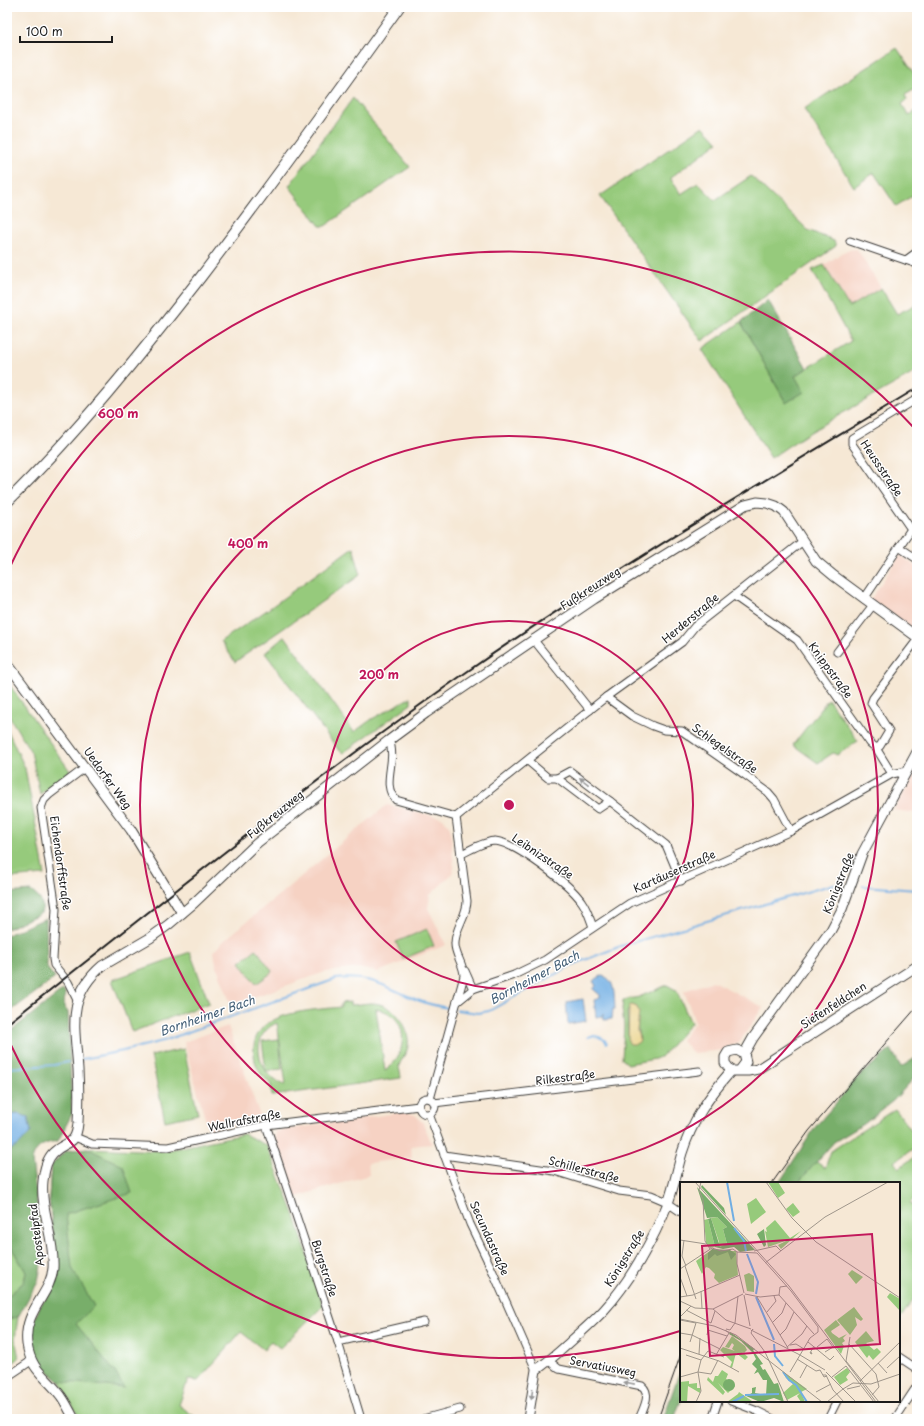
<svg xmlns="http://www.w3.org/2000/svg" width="924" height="1426" viewBox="0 0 924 1426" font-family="'Playpen Sans',sans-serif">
<rect width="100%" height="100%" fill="#fff"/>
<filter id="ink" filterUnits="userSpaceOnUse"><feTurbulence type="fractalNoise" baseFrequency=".025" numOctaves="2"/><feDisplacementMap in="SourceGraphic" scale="8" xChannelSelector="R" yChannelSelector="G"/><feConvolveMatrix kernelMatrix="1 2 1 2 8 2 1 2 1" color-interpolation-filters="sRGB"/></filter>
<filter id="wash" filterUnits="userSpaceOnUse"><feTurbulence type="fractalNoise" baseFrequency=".012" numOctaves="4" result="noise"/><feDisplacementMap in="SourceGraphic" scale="16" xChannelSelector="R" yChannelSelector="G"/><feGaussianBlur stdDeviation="0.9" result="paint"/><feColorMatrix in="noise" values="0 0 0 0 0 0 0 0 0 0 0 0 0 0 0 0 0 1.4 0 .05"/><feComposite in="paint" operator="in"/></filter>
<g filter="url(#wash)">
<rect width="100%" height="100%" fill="#f6e8d5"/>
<g fill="#f6d2c3">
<polygon points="857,249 881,288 849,307 824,265 847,250"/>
<polygon points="900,555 917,567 917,631 871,599"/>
<polygon points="917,770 917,813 894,810"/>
<polygon points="387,805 443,818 450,827 454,868 451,875 430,895 428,908 446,945 378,972 359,968 325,972 231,1005 216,964 214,951 227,938"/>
<polygon points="713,981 763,1007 739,1043 727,1047 723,1050 693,1053 681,1040 695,1022 684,991"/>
<polygon points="228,1026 261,1119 208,1129 184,1042"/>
<polygon points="404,1112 415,1115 423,1123 432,1144 411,1146 412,1158 368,1163 369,1175 296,1197 275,1137 276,1131"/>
</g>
<g fill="#96ca7b" stroke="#59734c" fill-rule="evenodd">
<polygon points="897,48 917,78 917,88 905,95 907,100 902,104 909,116 917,110 917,193 896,206 874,173 854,187 804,109"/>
<polygon points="353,98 410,167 325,226 320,226 289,186"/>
<polygon points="703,126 718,142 670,178 681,194 698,183 715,200 751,176 808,230 834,241 836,246 702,341 600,196"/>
<path d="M824,265l25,42 32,-19 16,26 20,-10v67c-49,29 -100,54 -146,87l-69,-109 39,-27 45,81 9,-27 56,-35 -39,-71z"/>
<polygon points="353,547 360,572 359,576 235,662 221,641 267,610"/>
<polygon points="285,636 354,732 372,719 411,697 411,704 343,753 337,748 265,653"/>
<polygon points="7,681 70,771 40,794 31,752 7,713"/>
<polygon points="828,699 858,741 837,755 833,753 818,763 793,745"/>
<polygon points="7,729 25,768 45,875 7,878"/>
<polygon points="427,929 434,946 403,959 396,942"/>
<polygon points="256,949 273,972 256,984 240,962"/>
<polygon points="190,952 209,1003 132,1032 112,980"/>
<path d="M667,985l9,5 15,33 -29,33 -7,3 -27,5 -6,-5 2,-33 -2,-17 1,-9 16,-3zM632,1005l5,2c3,10 -2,21 3,32l-12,-2 -1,-25z"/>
<path d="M350,1002v3c7,0 15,-2 22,-2 22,1 38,22 36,43 -1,8 -7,13 -9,20 0,3 2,9 2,12l-129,18c-1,-4 0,-10 -2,-13 -1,-1 -3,-2 -4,-4 -6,-5 -9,-11 -11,-18 -11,-51 55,-50 86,-54v-4zM376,1009c33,4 34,45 9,62zM277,1023l9,61 -1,1c-27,-8 -38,-50 -8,-62z"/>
<polygon points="279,1039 282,1069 266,1071 262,1041"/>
<polygon points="184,1049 198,1114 165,1121 151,1056"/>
<polygon points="895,1109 917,1137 917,1146 894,1162 899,1168 917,1155 917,1196 910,1203 917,1208 917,1294 899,1320 899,1183 798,1183 815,1161 825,1168 831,1151"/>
<polygon points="244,1134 267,1146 295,1216 323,1306 280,1348 271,1341 264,1350 241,1332 198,1381 188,1380 179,1405 198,1419 80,1419 59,1381 44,1367 32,1346 40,1306 53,1288 57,1267 49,1198 51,1166 65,1151 87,1148 164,1151"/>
<polygon points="7,1240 26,1272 24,1282 7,1297"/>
<polygon points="18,1317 15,1339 19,1358 7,1368 7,1319"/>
</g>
<g fill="#78ae6b" stroke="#4a6544">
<polygon points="768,300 807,368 795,376 804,392 786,403 741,322"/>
<path d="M31,891c8,7 14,11 10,22l-34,16v-36z"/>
<polygon points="46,918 47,968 55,978 7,1014 7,935"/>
<path d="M63,990l2,2 -1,15 4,5 4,102 -14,27c-14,2 -22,5 -26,19l11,96 -5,25 -20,36 -11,2v-22l17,-15 2,-10 -19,-32v-89h4l8,-37 -12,1v-81z"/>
<polygon points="891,1049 901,1067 917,1057 917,1075 894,1100 864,1124 834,1142 798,1183 779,1183 816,1126 859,1076"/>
<polygon points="87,1148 123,1166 132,1193 66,1214 72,1268 94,1306 76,1324 115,1372 124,1388 59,1381 44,1367 32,1346 31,1329 40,1306 53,1288 57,1267 49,1198 51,1166 65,1151"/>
<polygon points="681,1368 681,1400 674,1419 663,1419"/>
</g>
<polygon fill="#eeda9e" stroke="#857b5d" points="632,1005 637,1007 639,1012 637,1031 640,1041 636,1044 630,1044 628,1041 629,1006"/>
<g fill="#71aee3" stroke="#466580">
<path d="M601,976c15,1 13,21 14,33h-2l-1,10 -8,1 -1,-7v3l-7,1 -2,-17 6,-2v-3l-7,-6 3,-3 -3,-5z"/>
<polygon points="583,999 586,1021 568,1024 566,1002"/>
<polygon points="19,1114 28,1117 31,1132 18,1146 7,1151 7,1115"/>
</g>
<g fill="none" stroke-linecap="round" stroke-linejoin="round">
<g stroke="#71aee3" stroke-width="2">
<polyline points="863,886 917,890"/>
<polyline points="457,1010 478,1013 489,1011 572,965 621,946 834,884"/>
<path d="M588,1037c6,-3 16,1 19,6"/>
<path d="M82,1059l41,-8 40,-10 173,-62c41,-4 52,11 87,23 9,3 20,5 30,7"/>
<polyline points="7,1068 54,1065 68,1062"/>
</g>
</g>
</g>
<g filter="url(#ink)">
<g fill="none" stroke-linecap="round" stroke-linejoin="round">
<g stroke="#3d3b38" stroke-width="9">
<g id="minor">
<polyline points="850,241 917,264"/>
<polyline points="906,260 917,252"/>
<polyline points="911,529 852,444 852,438 917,399"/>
<polyline points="899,547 917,559"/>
<polyline points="734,596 797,640 870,743 876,748 892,774"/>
<polyline points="864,599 911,529 917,525"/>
<polyline points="533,639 590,710"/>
<polyline points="837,652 873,605"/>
<polyline points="606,697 632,716 653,726 664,730 682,731 745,775 768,792 774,799 791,831"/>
<path d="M389,740c9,21 -9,44 7,60l60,17"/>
<polyline points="876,748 880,746 889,731 871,703 873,698 917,640"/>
<polyline points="528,761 548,778 557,778 598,809 610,801 666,845 681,881"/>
<polyline points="557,778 570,771 610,801"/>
<polyline points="456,817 606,697 682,642 695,626 803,541"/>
<path d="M461,854c9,-4 24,-13 34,-13 21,2 75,43 87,61 5,7 8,17 11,25"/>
<polyline points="465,971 473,989"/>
<polyline points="77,1000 68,982 54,965 53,959 56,909 41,808 44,800 49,795 86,767"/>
<polyline points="457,1002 473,989 514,975 545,960 630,903 791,831 892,774 907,771"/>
<circle cx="427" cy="1106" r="8"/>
<path d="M430,1099l34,-123c0,-12 -10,-22 -9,-33 0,-15 12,-27 12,-42l-11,-84"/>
<polyline points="434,1103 699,1071"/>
<polyline points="429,1114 470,1224 493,1272 536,1370"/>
<polyline points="266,1125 338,1342 361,1419"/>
<polyline points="75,1137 92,1144 168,1147 266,1125 419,1106"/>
<polyline points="444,1155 554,1171 619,1191 651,1195 665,1201 681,1212"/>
<polyline points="338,1342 424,1322"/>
<polyline points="899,1357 917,1369"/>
<path d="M549,1361l10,8 83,17c10,8 1,23 -3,33"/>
<polyline points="7,1377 31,1361"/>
<polyline points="731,1401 757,1411 773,1419"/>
<polyline points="423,1419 460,1409"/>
<polyline points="712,1419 718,1401"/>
<polyline points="828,1419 837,1401"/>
<polyline points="895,1419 917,1386"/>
</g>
</g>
<g stroke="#3d3b38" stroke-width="11">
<g id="tertiary">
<polyline points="7,663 131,830 182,913"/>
<polyline points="744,1054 753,1038 831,930 842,909 862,854 917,752"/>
<polyline points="740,1070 746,1062 744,1054 737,1050 728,1052 725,1057 725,1063 731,1071 748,1071 758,1069 917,966"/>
<path d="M74,1419c-4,-8 -8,-16 -13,-23 -15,-20 -30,-25 -34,-52 -4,-34 24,-49 26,-76 2,-29 -13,-58 -10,-87 1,-9 3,-21 10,-28 13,-13 23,-6 25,-30 1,-18 1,-36 0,-54 -3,-42 -12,-72 24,-103l48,-28 18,-13 26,-22 63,-60 131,-102 38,-28 168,-114 151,-94 12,-3 10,1 9,3 8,6 32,49 18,15 83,61"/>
<path d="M528,1419l8,-49c12,-8 22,-17 33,-27 12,-11 24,-21 35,-33 26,-28 50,-72 64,-107 6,-16 9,-33 14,-50 10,-32 27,-57 49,-82"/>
</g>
</g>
<g stroke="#3d3b38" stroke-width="12">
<path id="secondary" d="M7,502c71,-70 132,-146 193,-224 68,-89 134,-180 199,-271"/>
</g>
<use href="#minor" stroke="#fff" stroke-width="7"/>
<use href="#tertiary" stroke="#fff" stroke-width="9"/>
<use href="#secondary" stroke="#fff" stroke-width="10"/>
<g stroke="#1c1c1c" stroke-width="1">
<polyline points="772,1183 809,1131 917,1007"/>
<polyline points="658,1419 681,1354"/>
</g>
<path stroke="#1c1c1c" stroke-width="2" d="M7,1024c152,-120 302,-242 461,-353 145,-101 298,-191 449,-283"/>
</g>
<defs><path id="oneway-solid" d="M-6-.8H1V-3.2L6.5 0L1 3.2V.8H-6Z"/></defs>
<g fill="#999">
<use href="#oneway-solid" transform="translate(584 781) rotate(-143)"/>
<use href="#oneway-solid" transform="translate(629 1383) rotate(-169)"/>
<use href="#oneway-solid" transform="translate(532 1394) rotate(98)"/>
</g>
</g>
<g fill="none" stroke="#c2185b" stroke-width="2">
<circle cx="509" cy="805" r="184"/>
<circle cx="509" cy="805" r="369"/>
<path d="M680 1331A553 553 0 0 1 8 1039M8 571A553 553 0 0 1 917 431"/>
</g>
<g text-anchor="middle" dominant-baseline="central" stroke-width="3" stroke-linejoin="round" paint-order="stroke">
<g font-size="11" fill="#1c1c1c" stroke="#fff">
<text transform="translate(882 468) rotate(56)">Heussstraße</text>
<text transform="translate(590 588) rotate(-33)">Fußkreuzweg</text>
<text transform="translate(690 618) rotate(-40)">Herderstraße</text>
<text transform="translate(831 670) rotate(54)">Knippstraße</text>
<text transform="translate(725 748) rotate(35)">Schlegelstraße</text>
<text transform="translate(108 778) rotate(54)">Uedorfer Weg</text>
<text transform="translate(275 814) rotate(-39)">Fußkreuzweg</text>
<text transform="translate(543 856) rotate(34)">Leibnizstraße</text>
<text transform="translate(61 863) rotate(82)">Eichendorffstraße</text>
<text transform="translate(674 871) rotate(-24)">Kartäuserstraße</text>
<text transform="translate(838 883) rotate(-68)">Königstraße</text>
<text transform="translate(833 1005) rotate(-33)">Siefenfeldchen</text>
<text transform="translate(565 1077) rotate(-7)">Rilkestraße</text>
<text transform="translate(244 1120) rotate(-11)">Wallrafstraße</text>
<text transform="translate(584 1169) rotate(15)">Schillerstraße</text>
<text transform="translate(36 1235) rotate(-97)">Apostelpfad</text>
<text transform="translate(490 1238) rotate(66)">Secundastraße</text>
<text transform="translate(624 1258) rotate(-58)">Königstraße</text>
<text transform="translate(325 1268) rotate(72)">Burgstraße</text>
<text transform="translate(603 1366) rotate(11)">Servatiusweg</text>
</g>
<g font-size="12" font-style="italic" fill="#425e76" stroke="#fff">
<text transform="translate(534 977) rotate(-28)">Bornheimer Bach</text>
<text transform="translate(207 1015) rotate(-19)">Bornheimer Bach</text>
</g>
</g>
<g transform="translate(680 1182)">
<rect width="220" height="220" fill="#f6e8d5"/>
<path d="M88,0h10l7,11 -7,5zM76,16l10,14 -15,12 -4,-20zM113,21l7,9 -7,5 -7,-8zM37,35l10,10 -4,2 4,15 -6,4 -4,-3 2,-3 -8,-24zM28,37l7,28 -5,1 -4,-5 -2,-23zM95,38l15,18 11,-7 -20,18 -3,-4 10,-5 -20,7 -3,-16 2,1 -1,-4zM30,69h26l2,24 -19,8 -5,-5 1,-4 -6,-6 -3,-1 -4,7 -6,-13zM172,88l11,7 -7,7 -8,-10zM69,91l5,3v16l-7,-1 -3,-16zM210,111l10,6v12l-13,-14zM174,125l9,12 -2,2 -6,-4 2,8 -7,10 -13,-15zM156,138l4,5 -9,6 1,2 7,5 8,-4 -4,4 2,3 -3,2 2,3 -3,8 -17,-24zM186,149l8,10 -8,2 8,7 3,-2 4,4 -8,8 -4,-5 -2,3 -12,-16zM52,154l13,10 2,4 -3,3 -3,-2 7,6 -3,3 -9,-7 -4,15 -2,-1 2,-5 -12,-12 3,-3 12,4 -3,-2 2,-4 -2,-2 -3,5 -4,-1zM167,186l3,4 -4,5 2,3 -8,5 -6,-8zM42,188l6,4 -2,5 9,7 -7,7 -10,-10 7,9 -2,3 -16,-15 1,-3 5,5 2,-6h3zM102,189l25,18 -6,3 4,10h-4l-4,-6 3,-3 -13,7 -4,-7 10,-9 -7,-6zM9,199v3l8,-1v5h4l-1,5 -12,-7 -1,16h-7v-20zM59,210l13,9 -25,1 11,-8z" fill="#96ca7b"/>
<path d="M22,3l22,23 2,7 -25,-28zM17,5l58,63 -15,2 -6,-5 -11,2 -8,-2 -7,-28 3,-1 9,29 7,-3 -4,-15 4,-2 -10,-10 -10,1zM84,47l2,16 -2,2 -7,-13zM32,67l18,1 6,4 -5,6 -3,-8 -11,4 -2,-2 -7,6v-7zM50,150l25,17 -2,1 10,14 -3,1 3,5 2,-1 9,15 4,-1 6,19 -10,-4 -14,4 -14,-6 6,-3v-5l4,-1 -1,6 11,2 1,-15h-4l-5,-8 -4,2 3,-5 -5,-5 4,-5 -3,-6 -12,-12 -12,-7zM43 203a6 6 0 1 1 12 0a6 6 0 1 1-12 0Z" fill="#78ae6b"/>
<path fill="none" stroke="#71aee3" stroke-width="2" d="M47,0l7,39M54,46l10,13 2,10M67,72l11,28 -2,12M76,115l18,43M94,162l1,12 8,10M103,190l6,8 7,5 11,17M65,213l34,-1M52,220l12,-6"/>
<path fill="none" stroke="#9f968b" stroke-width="1" d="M15,0l94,104 87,116M21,0l-2,8 4,10 2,41 5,8M86,0l26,36 24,24 84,56M0,58l26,4M4,58l-2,16 4,10M74,69l22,-5 5,5M57,70l20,1 34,38 27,36v5l-8,6 -20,34M57,70v12l7,29M85,81l60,-46 63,-35M5,84l11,33M0,87l32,-21 9,3 12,-2 4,3M0,95l7,19M21,109l1,17M65,112l15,3 19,-2M64,113l6,31M99,113l35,39M99,113l1,-8 7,-1M0,115l13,-2 47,-20M77,115l31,51M0,119l15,7 18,1 13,11 25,9M33,127l30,-15M6,128l25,13 4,-12M87,130l9,-11 -2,-5M0,135l11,-11M0,137l34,7 22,9 86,67M0,138l16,3 -6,19M93,140l9,-9 4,-10M46,147l4,1 5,-7 3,-27M71,149l2,-2 -2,4 14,19 23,50M73,149l47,24 25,15M0,151l12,2 28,14M27,153l1,-5 19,6M100,153l6,-6 8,-17M170,155l-4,24 33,41M128,160l22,18 4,-4M169,162l27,30 3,13 -7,8M110,163l6,-1 8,5M107,165l15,-13 5,-8M137,165l10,-8 6,8 -8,5M0,166l39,13 20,11M131,170l1,2 -2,-1 4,-7M19,172l1,-16M6,173l15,5M36,173l13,-22 -4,-3M117,177l19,12 4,-1 4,7 3,-1M198,181l9,10M207,186l13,-12M146,190l30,30M143,193h3l7,15 11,12M0,195l18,-5 13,2 7,-14M152,195l14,-11 28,36M120,196l7,-13M180,199l40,-39M163,207l10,-6 18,1 29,-10M167,207l13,-3M136,210l15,-8M16,220l5,-11 -3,-19 3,-12 7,-9 16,6M147,220l16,-13"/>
<path fill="#c2185b" fill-opacity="0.15" stroke="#c2185b" stroke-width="2" d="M192,52l8,110 -170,12 -8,-110z"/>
<rect width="220" height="220" fill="none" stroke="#1c1c1c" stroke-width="2"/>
</g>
<circle cx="509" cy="805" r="6" fill="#c2185b" stroke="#fff" stroke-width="2"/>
<g font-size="12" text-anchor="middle" font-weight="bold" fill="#c2185b" stroke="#fff" stroke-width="3" stroke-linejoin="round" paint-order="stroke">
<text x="118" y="418">600 m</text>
<text x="248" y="548">400 m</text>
<text x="379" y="679">200 m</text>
</g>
<rect width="924" height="1426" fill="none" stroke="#fff" stroke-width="24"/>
<path d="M20 36v6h92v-6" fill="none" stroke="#1c1c1c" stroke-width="2"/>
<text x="26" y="36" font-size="12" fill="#1c1c1c" stroke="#ffffff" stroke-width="3" paint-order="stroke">100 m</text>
</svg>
